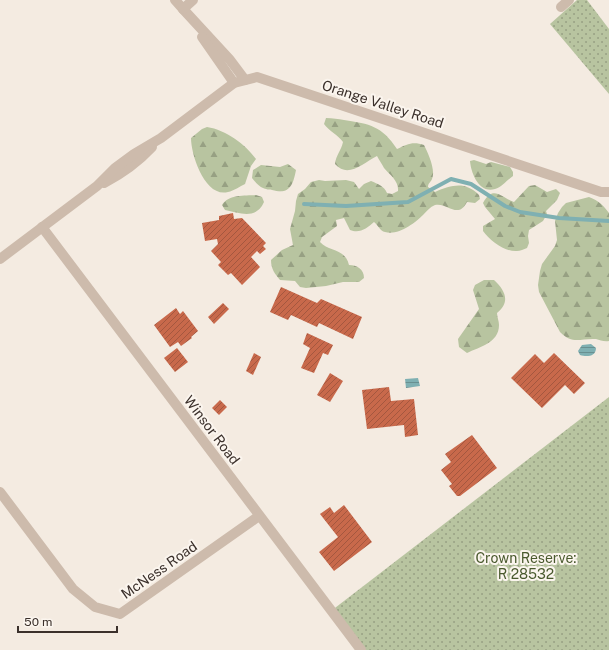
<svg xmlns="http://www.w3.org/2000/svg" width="609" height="650" viewBox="0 0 609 650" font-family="'Public Sans',sans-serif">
<defs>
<pattern id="forest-firs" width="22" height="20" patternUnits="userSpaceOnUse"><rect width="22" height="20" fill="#b8c4a0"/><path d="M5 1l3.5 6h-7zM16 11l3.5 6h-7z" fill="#97a083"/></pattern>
<pattern id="park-dots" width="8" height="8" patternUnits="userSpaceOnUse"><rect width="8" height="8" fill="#b8c4a0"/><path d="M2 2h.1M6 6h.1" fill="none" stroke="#97a083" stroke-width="1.8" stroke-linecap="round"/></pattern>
<pattern id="water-rules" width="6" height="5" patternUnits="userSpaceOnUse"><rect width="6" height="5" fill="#7fb0b2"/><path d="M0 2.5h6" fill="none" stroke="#699091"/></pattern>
<pattern id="building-hatch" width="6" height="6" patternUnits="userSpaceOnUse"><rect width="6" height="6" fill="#c8694b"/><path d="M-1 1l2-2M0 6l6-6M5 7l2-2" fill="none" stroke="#a4573f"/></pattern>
</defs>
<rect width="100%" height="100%" fill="#f4ebe1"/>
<g fill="url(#forest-firs)">
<path d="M326,118c7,0 12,1 18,2 26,4 38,6 53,29 10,-5 16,-8 27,-4 4,8 12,25 8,34 -1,3 -4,4 -4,8l7,5c17,-7 30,-11 44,3l1,4 -5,4 -8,-1c-9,18 -20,0 -32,3 -5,2 -8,6 -12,10 -8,8 -25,21 -38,17 -5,-1 -7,-7 -11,-10 -7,6 -14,12 -24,8l-6,-12 -8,2 1,6 -15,11 -2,5c9,10 25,6 29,23 8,0 15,4 15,13l-5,4h-16l-17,4 -20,2 -6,-1 -5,-6 -15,-1c-5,-6 -9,-11 -9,-20l11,-10 11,-5 -3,-16 5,-18 1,-10 2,-7 7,-5 6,-7 8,-2 6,1 21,-1 8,2 5,7 5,-5 7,-3c7,3 13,5 16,12l5,1 6,-3c1,-10 -8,-16 -14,-23 -2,-4 -5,-8 -7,-12 -14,7 -29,23 -42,8 1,-9 6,-13 8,-22 -5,-7 -14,-11 -19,-18z"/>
<path d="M207,127c19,3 38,17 49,32l-5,7 -6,18c-5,2 -11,7 -17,8 -23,6 -37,-37 -37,-54l11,-9z"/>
<path d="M474,160l12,4 5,-2 19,5 3,5v4c-6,4 -11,11 -18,13 -16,5 -24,-16 -25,-28z"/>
<path d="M288,164l8,6c-3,15 -6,25 -24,20 -2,-1 -4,0 -6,-1 -6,-1 -11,-7 -14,-11l1,-8 8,-5 19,2z"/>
<path d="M535,185l12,7 9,-3 4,4 -3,7 -11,11 1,3 -4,7 -14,9 -1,6 1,7 -2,5c-3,1 -7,3 -10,3 -12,1 -27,-10 -34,-20v-5l12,-7 -10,-12 -2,-4c10,-19 19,-5 31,-1l15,-16z"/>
<path d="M256,195l6,2 2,5c-8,18 -24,11 -39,8l-3,-5c7,-11 22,-9 34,-10z"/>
<path d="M589,197c10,4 14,8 20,16v128c-5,1 -9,-1 -13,-2 -16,-1 -23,6 -36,-7l-21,-40 -1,-7 2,-14 2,-7 13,-18 2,-6 -2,-19 3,-8 4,-6 4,-4z"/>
<path d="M484,280h10c11,10 17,22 3,33 0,4 2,8 2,12 0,18 -20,22 -32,28l-8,-6 -1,-8 21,-30 -6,-19 2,-5z"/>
</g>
<g fill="url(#park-dots)">
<polygon points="577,0 587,0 609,29 609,94 550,24"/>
<polygon points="609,397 609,650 361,650 331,611"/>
</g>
<g fill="url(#water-rules)">
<path d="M591,344l5,4c0,9 -10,9 -16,7l-2,-4 4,-6z"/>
<polygon points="418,378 420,386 406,388 405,379"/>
</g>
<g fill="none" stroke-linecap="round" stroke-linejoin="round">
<polyline stroke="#7fb0b2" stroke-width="4" points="304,204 346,206 408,202 451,179 471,184 505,206 520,212 559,218 609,221"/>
</g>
<g fill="url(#building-hatch)">
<polygon points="233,213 234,219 242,218 266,243 263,246 266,249 260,254 257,251 251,257 260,267 242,285 231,273 228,275 218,265 221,262 211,251 218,244 217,239 205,241 202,223 219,220 219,216"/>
<polygon points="281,287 317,303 321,299 362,317 353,339 319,323 317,327 291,315 288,320 270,312"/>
<polygon points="223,303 229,309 214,324 208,317"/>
<polygon points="176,308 180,314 183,311 198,331 191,337 192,338 181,346 178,342 170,347 154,325"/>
<polygon points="307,333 333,345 328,355 323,353 314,373 301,368 310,348 303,344"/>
<polygon points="177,348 188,362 175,372 164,358"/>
<polygon points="254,353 261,357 253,375 246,371"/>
<polygon points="554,353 585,383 574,394 565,385 542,408 511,378 535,354 544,363"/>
<polygon points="330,373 343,381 330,402 317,395"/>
<polygon points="389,387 391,401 414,399 418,435 405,437 404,425 367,429 362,390"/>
<polygon points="220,400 227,407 219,415 212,408"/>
<polygon points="472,435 497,468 460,496 457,496 449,486 452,484 441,470 451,462 445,454"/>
<polygon points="344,505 372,542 334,571 319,552 338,537 320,514 330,507 334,513"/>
</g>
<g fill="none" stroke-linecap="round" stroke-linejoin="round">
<g stroke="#cdbbac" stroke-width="10">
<polyline points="175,0 183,9"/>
<polyline points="561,7 569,0"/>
<polyline points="42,227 361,650"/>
<polyline points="0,492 73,589 95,607 120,614 259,516"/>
</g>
<g stroke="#cdbbac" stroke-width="10">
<polyline points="183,9 230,60 245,80"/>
<polyline points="183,9 193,0"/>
<polyline points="202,37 234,83"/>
<path d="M104,183c19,-10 34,-21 48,-36"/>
<polyline points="0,259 97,186 115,168 134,154 161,138 234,83 257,77 601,192 609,192"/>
</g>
</g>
<g text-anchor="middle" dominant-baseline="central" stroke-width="4" stroke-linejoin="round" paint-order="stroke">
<g font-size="14" fill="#3b302b" stroke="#fbf5ee">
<text transform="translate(383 104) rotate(18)">Orange Valley Road</text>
<text transform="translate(212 430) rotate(53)">Winsor Road</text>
<text transform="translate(159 570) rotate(-35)">McNess Road</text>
</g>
<g font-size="14" fill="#4a5a2e" stroke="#fbf5ee">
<text x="526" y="558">Crown Reserve:<tspan x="526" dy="16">R 28532</tspan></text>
</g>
</g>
<path d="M18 626v6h99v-6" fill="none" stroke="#3b302b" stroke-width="2"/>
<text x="24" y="626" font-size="12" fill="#3b302b" stroke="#fbf5ee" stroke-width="3" paint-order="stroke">50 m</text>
</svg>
